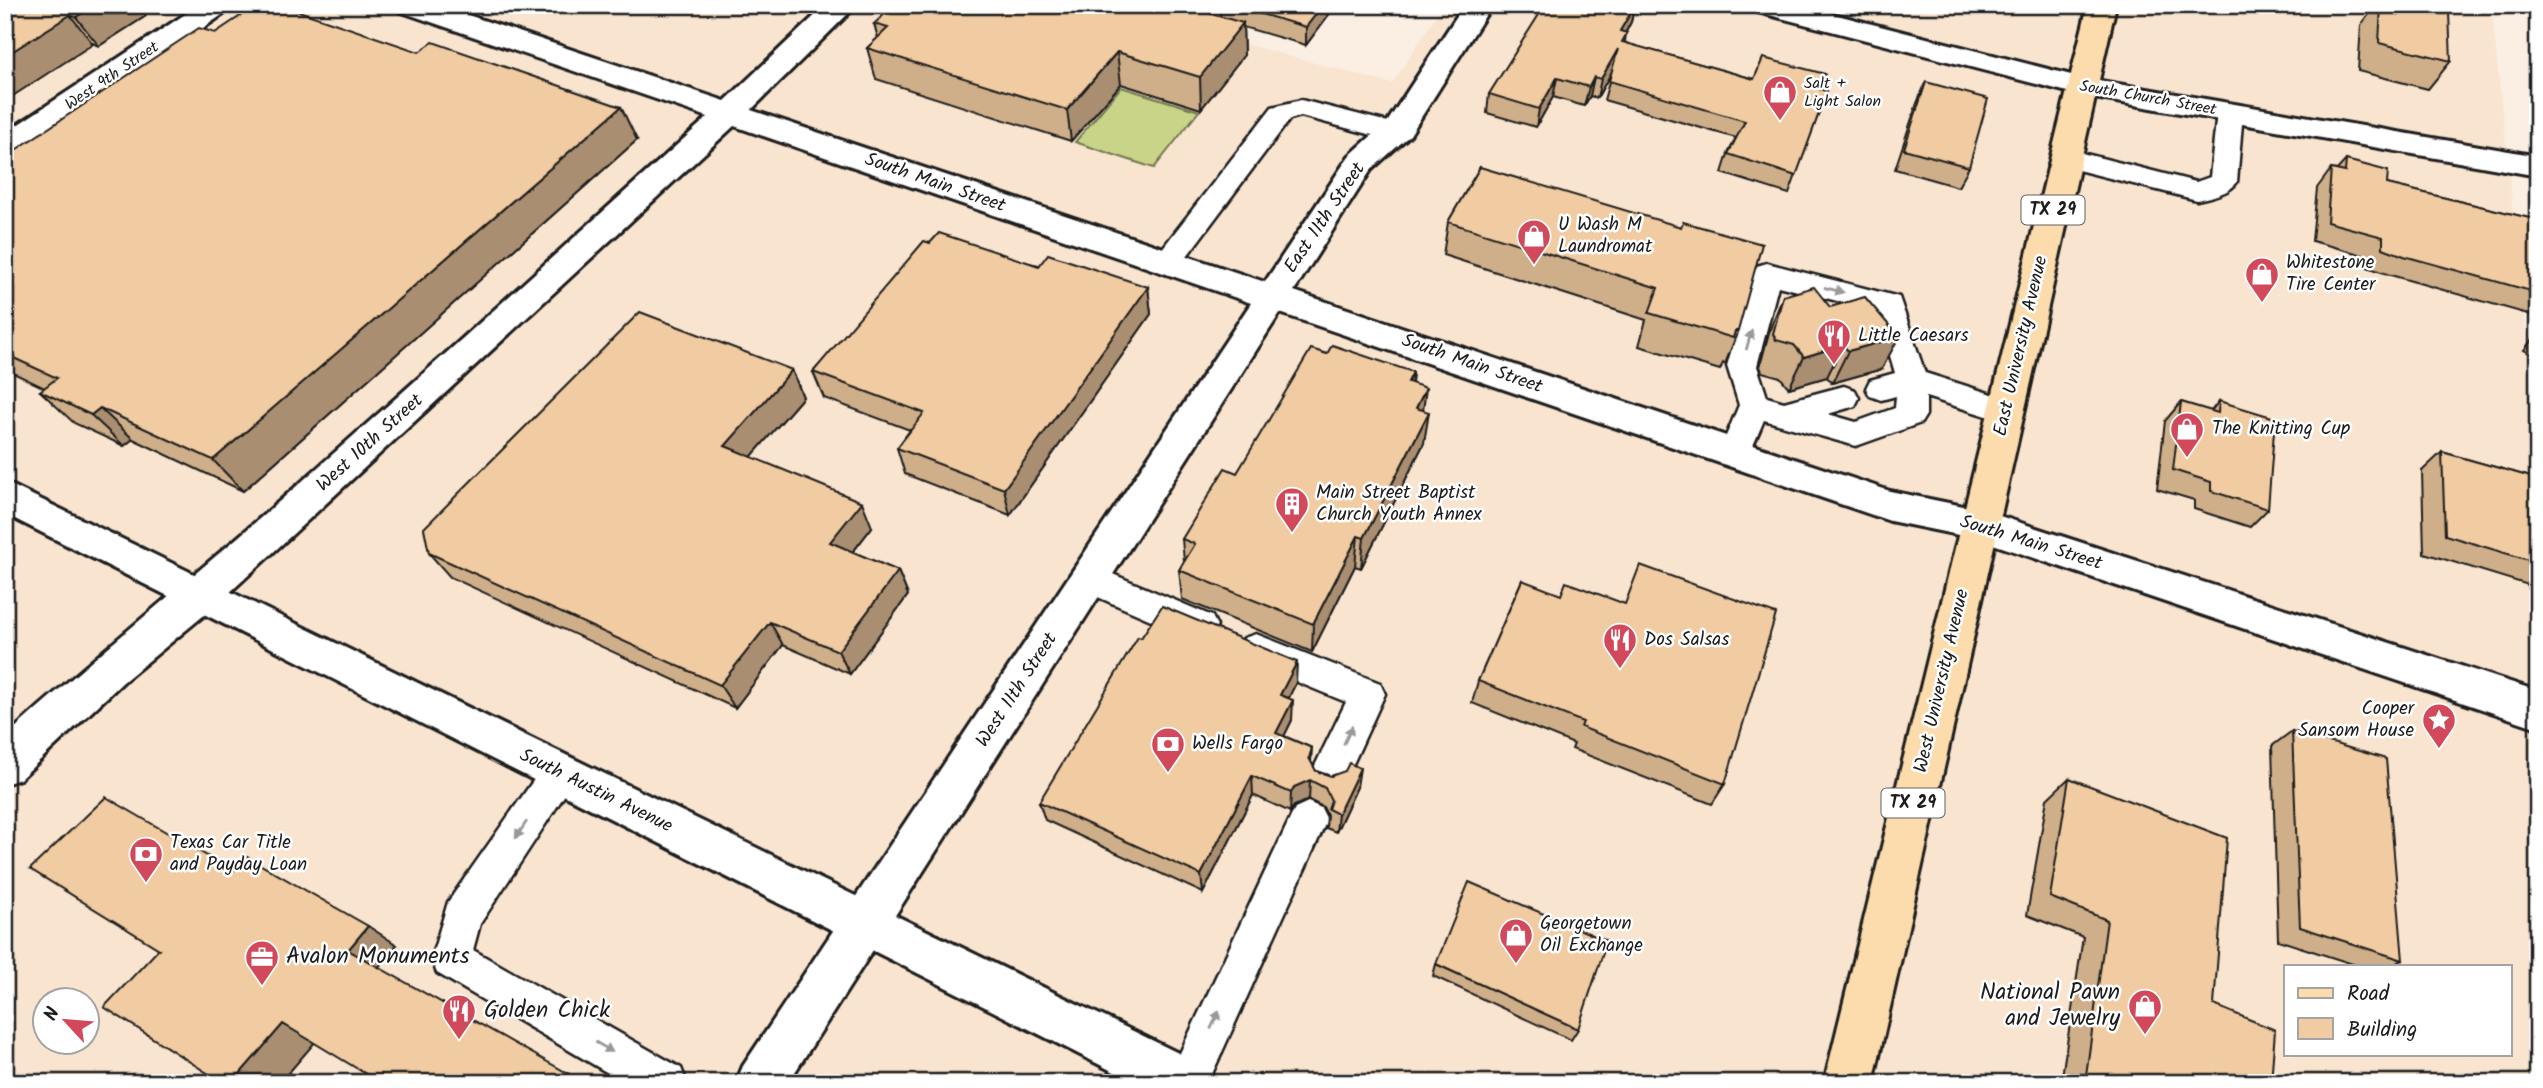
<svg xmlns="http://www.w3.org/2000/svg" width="2543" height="1088" viewBox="0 0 2543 1088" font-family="Kalam,sans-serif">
<rect width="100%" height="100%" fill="#fbefe3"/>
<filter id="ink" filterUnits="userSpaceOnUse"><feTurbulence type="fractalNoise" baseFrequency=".0143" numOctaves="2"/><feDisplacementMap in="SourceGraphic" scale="14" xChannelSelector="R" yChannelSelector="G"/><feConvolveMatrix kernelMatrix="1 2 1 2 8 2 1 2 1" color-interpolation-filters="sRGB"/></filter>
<g filter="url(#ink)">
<path fill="#f8e4cf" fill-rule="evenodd" d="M5,5h1096l291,79 51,-79h1048l47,447v631h-2533zM2286,967h224v88h-224zM46,1000h42v42h-42z"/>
<polygon fill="#cad488" stroke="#737852" stroke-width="2" points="1121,87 1199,111 1154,168 1075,142"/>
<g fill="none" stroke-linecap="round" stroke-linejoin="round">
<g stroke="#1c1c1c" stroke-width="5">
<g id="lane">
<polygon points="1301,100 1404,126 1408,132 1404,138 1395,141 1301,116 1290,119 1178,268 1168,271 1158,268 1154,261 1158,254 1272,107"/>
<path d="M2230,104l9,2 4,6 -6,70c-8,12 -27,15 -40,18l-131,-33 -9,-3 -4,-6 4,-6 9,-3 130,33 14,-5 7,-65 4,-6z"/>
<path d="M1767,263l132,34 26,76 92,29 5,8 -5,8 -11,4 -80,-25v18l-5,8 -65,23 -92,-26 -18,42 -11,3 -11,-3 -5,-9 20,-48 -12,-39 26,-93 4,-7zM1778,286l99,25 18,62 -25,7 -4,8 4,8 11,4 15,-4 -1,12 -39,14 -28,-8 27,-8 4,-8 -4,-8 -11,-4 -60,16 -17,-5 -10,-31z"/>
<polygon points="1089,564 1212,616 1217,626 1212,636 1200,641 1188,636 1077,588 1072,578 1077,568"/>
<polygon points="1256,634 1380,683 1385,694 1342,788 1329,793 1316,788 1310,776 1346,702 1244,660 1238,649 1244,638"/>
<polygon points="560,756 573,761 579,773 480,924 473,950 681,1068 687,1083 625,1083 437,973 431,959 448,902 547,761"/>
<polygon points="1308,802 1321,808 1327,820 1208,1083 1166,1083 1295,808"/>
</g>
</g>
<g stroke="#1c1c1c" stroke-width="6">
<g id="street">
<polygon points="199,5 232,5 228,11 16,155 5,158 5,133"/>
<path d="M395,5h43l287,96 101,-96h31l-106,105 514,172 84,-126 39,-35 76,-116h28l-82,130 -39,35 -77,121 596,200 88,18 560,182v37l-560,-189 -88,-18 -610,-208 -492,770h-52l7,-17 508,-763 -517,-177 -520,481 -91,75 -103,97 -15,5v-47c91,-82 186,-158 277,-238 144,-126 284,-255 426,-382l-309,-106z"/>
<polygon points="1750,5 1798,5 2083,78 2538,156 2538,176 2083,96 1754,11"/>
</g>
</g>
<g stroke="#1c1c1c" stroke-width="6">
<polygon id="secondary" points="5,482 1205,1066 1212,1083 1136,1083 5,514"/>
</g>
<g stroke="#1c1c1c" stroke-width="6">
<polygon id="primary" points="2088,5 2116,5 1873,1083 1824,1083"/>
</g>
<use href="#lane" fill="#fff" fill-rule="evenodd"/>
<use href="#street" fill="#fff" fill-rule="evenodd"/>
<use href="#secondary" fill="#fff" fill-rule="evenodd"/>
<use href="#primary" fill="#fcdcac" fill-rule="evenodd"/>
</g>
<g fill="#cfaf8a" stroke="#1c1c1c" stroke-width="2">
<polygon points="5,5 139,5 146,16 99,46"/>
<polygon points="1220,5 1336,5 1306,45 1243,27 1244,55 1201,109 1121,84 1071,141 876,79 867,48 878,38 874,24 1220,17"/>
<polygon points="1635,5 1631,22 1626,32 1625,43 1754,79 1827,91 1789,194 1722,173 1728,154 1736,138 1604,100 1612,71 1597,98 1590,96 1584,106 1553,97 1536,127 1487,113 1489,94"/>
<polygon points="2376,5 2381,5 2451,61 2428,89 2358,71 2361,25"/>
<polygon points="215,33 637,140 243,491 133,439 124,446 74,423 40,391 45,388 5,369 5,157"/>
<polygon points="1926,82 1969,167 1958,187 1895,169 1917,103"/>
<polygon points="2346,160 2387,184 2538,220 2538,317 2387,274 2367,267 2367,256 2312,241 2317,188 2331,169 2337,170"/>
<polygon points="1480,167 1738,331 1725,364 1723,363 1720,370 1639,346 1646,320 1443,255 1448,222"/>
<polygon points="930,243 1148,287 1151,314 1010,515 905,474 897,448 910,430 824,398 813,372"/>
<polygon points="1783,296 1882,369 1832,383 1827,377 1789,388 1780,377 1762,372 1760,366 1770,329"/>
<polygon points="2538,332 2538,358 2524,350"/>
<polygon points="1327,354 1413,372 1412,383 1423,410 1424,443 1361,568 1355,566 1312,652 1182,599 1179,570 1184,561 1182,539 1237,473"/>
<polygon points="792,370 803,397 751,457 872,527 853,552 898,571 908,595 850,674 783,645 735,708 450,577 429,553"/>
<polygon points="2219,401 2268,509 2250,527 2194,509 2194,500 2157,489 2165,421 2181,402 2211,411"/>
<polygon points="2442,452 2538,479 2538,588 2424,553 2422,471"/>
<polygon points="1522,580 1725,784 1712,804 1572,749 1574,744 1472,703 1478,681"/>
<polygon points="1296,683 1288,698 1292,720 1284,736 1312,748 1311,762 1316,771 1357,787 1336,832 1326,828 1327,815 1323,807 1309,800 1294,806 1290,812 1253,795 1203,893 1045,820 1039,802"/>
<polygon points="2292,731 2403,960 2389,967 2362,967 2278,940 2272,746"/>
<polygon points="2069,778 2214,1005 2271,1083 2061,1083 2083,937 2027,915 2047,799"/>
<polygon points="1436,964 1578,1029 1571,1040 1433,976"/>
</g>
<g fill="#a98e71" stroke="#1c1c1c" stroke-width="2">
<polygon points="95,5 139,5 146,16 99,46 76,17"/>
<polygon points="1323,5 1336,5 1306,45 1306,27"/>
<polygon points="1635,5 1631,22 1616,50 1620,31"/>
<polygon points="70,15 93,44 5,101 5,56"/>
<polygon points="1243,23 1244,55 1201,109 1200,77"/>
<polygon points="1618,49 1614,68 1597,98 1601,79"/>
<polygon points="1117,52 1121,84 1071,141 1067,110"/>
<polygon points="1594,77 1590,96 1584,106 1589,87"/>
<polygon points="1557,78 1553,97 1536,127 1539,109"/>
<polygon points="621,107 637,140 243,491 213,460"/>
<polygon points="1148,287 1151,314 1010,515 1004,489"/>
<polygon points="1899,337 1882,369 1832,383 1848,351"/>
<polygon points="1843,345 1827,377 1789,388 1804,357"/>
<polygon points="792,370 803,397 738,472 725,446"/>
<polygon points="1413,372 1409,404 1408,382"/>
<polygon points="1426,388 1422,419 1416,408"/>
<polygon points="100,408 133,439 124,446 91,415"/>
<polygon points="1429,412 1424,443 1361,568 1364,538"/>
<polygon points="862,502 872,527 841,567 830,542"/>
<polygon points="1358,536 1355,566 1312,652 1313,624"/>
<polygon points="898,571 908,595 850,674 838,651"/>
<polygon points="770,622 783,645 735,708 720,685"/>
<polygon points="1297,662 1296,683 1280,715 1280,695"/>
<polygon points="1293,700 1292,720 1276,753 1276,733"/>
<polygon points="1360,768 1357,787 1336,832 1338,814"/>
<polygon points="1252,776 1253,795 1203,893 1201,875"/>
<polygon points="1310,780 1309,800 1294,806 1290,812 1291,793 1294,787"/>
<polygon points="368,926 397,945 378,968 348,950"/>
<polygon points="283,1024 316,1041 280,1083 232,1083"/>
<polygon points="569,1074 583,1083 562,1083"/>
</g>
<g fill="#f1cba1" stroke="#1c1c1c" stroke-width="2">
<polygon points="5,5 95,5 76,17 70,15 5,56"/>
<polygon points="257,5 281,5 419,52 433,42 621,107 213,460 100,408 91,415 40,391 57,378 5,354 5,157 199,28 215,33"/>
<polygon points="894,5 1181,5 1243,23 1200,77 1117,52 1067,110 867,48 888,28 874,24"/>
<polygon points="1230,5 1323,5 1306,27"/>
<polygon points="1545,5 1635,5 1620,31 1627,33 1622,42 1754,79 1763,58 1825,74 1819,89 1827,91 1796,176 1728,154 1745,121 1609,81 1618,49 1601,79 1594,77 1589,87 1557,78 1539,109 1489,94"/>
<polygon points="2381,5 2417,5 2449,13 2451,61 2379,43"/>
<polygon points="1926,82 1988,99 1969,167 1904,149"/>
<polygon points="2346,160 2388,171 2387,184 2538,220 2538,293 2404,256 2383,248 2383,237 2327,222 2331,169 2345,172"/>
<polygon points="1480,167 1681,227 1683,222 1762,244 1738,331 1735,331 1733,338 1649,313 1658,288 1448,222"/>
<polygon points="939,233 1039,266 1048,254 1148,287 1004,489 897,448 924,413 813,372 924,241 930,243"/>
<polygon points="1814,287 1830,307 1865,297 1899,337 1848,351 1843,345 1804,357 1794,345 1776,340 1773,334 1783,296"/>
<polygon points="640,312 792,370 725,446 862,502 830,542 898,571 838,651 770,622 720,685 429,553 424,528"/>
<polygon points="1332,345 1413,372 1408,382 1426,388 1416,408 1429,412 1364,538 1358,536 1313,624 1179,570 1195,544 1182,539 1225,468 1237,473 1311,349 1327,354"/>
<polygon points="2219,401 2275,418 2268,509 2211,491 2211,482 2173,470 2181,402 2218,413"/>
<polygon points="2442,452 2538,479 2538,563 2445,535"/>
<polygon points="1640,565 1776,614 1725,784 1581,727 1583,722 1478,681 1522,580 1561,595 1566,582 1625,604"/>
<polygon points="1162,606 1297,662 1280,695 1293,700 1276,733 1312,748 1309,758 1316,771 1331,776 1345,771 1349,763 1360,768 1338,814 1328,809 1331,800 1325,788 1310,780 1294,787 1291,793 1252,776 1201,875 1039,802 1138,637 1141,638"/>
<polygon points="2292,731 2386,759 2403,960 2300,927"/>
<polygon points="2069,778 2227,838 2214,1005 2275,1030 2271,1083 2085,1083 2107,920 2050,897"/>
<polygon points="106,797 233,871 247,857 368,926 348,950 569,1074 562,1083 381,1083 283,1024 232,1083 223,1083 104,1007 159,949 30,869"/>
<polygon points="1469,882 1607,941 1578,1029 1436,964"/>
</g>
<defs><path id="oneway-solid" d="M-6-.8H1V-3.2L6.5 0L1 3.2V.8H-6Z" transform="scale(1.75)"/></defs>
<g fill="#999">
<use href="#oneway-solid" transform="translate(1834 290) rotate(14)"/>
<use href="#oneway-solid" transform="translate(1749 340) rotate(-74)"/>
<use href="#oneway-solid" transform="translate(1348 735) rotate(-65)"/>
<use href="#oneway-solid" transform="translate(521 830) rotate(124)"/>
<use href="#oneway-solid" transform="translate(1215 1020) rotate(-65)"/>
<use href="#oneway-solid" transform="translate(604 1047) rotate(30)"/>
</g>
</g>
<defs>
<g id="shop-pin" transform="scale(1.75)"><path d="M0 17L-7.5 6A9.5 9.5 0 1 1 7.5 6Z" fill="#d1495b" stroke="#fff"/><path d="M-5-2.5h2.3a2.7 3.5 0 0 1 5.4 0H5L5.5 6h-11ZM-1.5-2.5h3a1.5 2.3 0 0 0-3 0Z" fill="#fff"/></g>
<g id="restaurant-pin" transform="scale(1.75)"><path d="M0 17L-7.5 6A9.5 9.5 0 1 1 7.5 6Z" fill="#d1495b" stroke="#fff"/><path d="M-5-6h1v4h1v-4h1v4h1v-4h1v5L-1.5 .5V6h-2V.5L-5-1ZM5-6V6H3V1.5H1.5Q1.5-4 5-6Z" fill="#fff"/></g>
<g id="building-pin" transform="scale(1.75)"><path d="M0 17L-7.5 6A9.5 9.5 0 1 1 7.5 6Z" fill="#d1495b" stroke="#fff"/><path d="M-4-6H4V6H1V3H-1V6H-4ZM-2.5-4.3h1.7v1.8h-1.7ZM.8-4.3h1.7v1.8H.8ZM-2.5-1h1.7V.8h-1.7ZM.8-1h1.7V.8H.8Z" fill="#fff"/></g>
<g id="sight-pin" transform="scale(1.75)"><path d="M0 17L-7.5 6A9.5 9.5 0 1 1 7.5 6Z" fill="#d1495b" stroke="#fff"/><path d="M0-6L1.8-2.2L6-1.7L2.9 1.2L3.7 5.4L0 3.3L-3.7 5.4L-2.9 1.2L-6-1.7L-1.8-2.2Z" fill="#fff"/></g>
<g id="bank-pin" transform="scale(1.75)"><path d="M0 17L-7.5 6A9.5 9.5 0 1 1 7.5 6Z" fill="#d1495b" stroke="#fff"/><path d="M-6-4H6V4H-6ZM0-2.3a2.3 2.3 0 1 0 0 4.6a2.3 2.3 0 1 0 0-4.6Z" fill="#fff"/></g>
<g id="office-pin" transform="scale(1.75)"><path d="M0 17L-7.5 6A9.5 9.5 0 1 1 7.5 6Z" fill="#d1495b" stroke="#fff"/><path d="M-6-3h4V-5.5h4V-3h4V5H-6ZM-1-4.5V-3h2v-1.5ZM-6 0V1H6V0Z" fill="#fff"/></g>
</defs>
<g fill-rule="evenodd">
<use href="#shop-pin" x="1780" y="92"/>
<use href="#shop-pin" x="1534" y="236"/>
<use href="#shop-pin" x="2262" y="274"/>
<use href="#restaurant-pin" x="1834" y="336"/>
<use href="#shop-pin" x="2187" y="429"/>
<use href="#building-pin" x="1292" y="504"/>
<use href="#restaurant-pin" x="1620" y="640"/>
<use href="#sight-pin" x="2439" y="720"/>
<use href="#bank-pin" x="1168" y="744"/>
<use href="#bank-pin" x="146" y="854"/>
<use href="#shop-pin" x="1516" y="935"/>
<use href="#office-pin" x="262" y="957"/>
<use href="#shop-pin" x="2145" y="1006"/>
<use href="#restaurant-pin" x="459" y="1011"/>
</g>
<g text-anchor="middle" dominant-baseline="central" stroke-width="5" stroke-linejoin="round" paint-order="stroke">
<g font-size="16" fill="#1c1c1c" stroke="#fff">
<text transform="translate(112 76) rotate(-34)">West 9th Street</text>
<text transform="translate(2148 98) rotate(10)">South Church Street</text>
</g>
<g font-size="16" fill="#1c1c1c" stroke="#fff" text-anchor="start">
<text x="1804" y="83">Salt +<tspan x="1804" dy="18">Light Salon</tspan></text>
</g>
<g fill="#fff" stroke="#606060" stroke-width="2">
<rect x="2021.5" y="195.5" width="63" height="29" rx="5"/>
<rect x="1881.5" y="788.5" width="63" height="29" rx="5"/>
</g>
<g font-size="18" font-weight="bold" fill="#1c1c1c">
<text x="2053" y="210">TX 29</text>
<text x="1913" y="803">TX 29</text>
</g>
<g font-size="19" fill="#1c1c1c" stroke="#fff">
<text transform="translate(935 183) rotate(19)">South Main Street</text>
<text transform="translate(1325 218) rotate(-56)">East 11th Street</text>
<text transform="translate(2021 346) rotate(-77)">East University Avenue</text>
<text transform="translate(1472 364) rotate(19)">South Main Street</text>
<text transform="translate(370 443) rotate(-42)">West 10th Street</text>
<text transform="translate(2031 543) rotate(17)">South Main Street</text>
<text transform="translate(1942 681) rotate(-77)">West University Avenue</text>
<text transform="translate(1017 690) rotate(-57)">West 11th Street</text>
<text transform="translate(596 791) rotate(26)">South Austin Avenue</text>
</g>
<g font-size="19" fill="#1c1c1c" stroke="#fff" text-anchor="start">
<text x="1558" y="225">U Wash M<tspan x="1558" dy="22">Laundromat</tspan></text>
<text x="2286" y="263">Whitestone<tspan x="2286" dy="22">Tire Center</tspan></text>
<text x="1858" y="336">Little Caesars</text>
<text x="2212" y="429">The Knitting Cup</text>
<text x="1316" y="493">Main Street Baptist<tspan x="1316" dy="22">Church Youth Annex</tspan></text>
<text x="1644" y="640">Dos Salsas</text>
<text x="2414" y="709" text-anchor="end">Cooper<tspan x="2414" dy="22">Sansom House</tspan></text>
<text x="1192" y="744">Wells Fargo</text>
<text x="170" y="843">Texas Car Title<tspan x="170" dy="22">and Payday Loan</tspan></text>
<text x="1540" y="924">Georgetown<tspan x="1540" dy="22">Oil Exchange</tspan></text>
</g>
<g font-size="23" fill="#1c1c1c" stroke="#fff" text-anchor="start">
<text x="286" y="957">Avalon Monuments</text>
<text x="2120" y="993" text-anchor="end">National Pawn<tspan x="2120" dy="26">and Jewelry</tspan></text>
<text x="484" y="1011">Golden Chick</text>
</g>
</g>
<rect width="2543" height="1088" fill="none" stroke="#fff" stroke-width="28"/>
<rect x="14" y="14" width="2515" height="1060" fill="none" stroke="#1c1c1c" stroke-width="2.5" filter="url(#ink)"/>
<rect x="2284" y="965" width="228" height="91" fill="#ffffff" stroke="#a4a4a4" stroke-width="2"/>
<rect x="2298" y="988" width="35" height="10" fill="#fcdcac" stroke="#a4a4a4" stroke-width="2"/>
<text x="2347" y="1000" font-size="21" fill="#1c1c1c">Road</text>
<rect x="2298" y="1018" width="35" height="21" fill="#f1cba1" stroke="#a4a4a4" stroke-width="2"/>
<text x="2347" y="1036" font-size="21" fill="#1c1c1c">Building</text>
<g transform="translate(66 1021) rotate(296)"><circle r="33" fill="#ffffff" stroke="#a4a4a4" stroke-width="2"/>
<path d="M0-5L12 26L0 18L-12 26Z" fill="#d1495b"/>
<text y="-10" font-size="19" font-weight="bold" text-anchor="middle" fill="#1c1c1c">N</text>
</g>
</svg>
